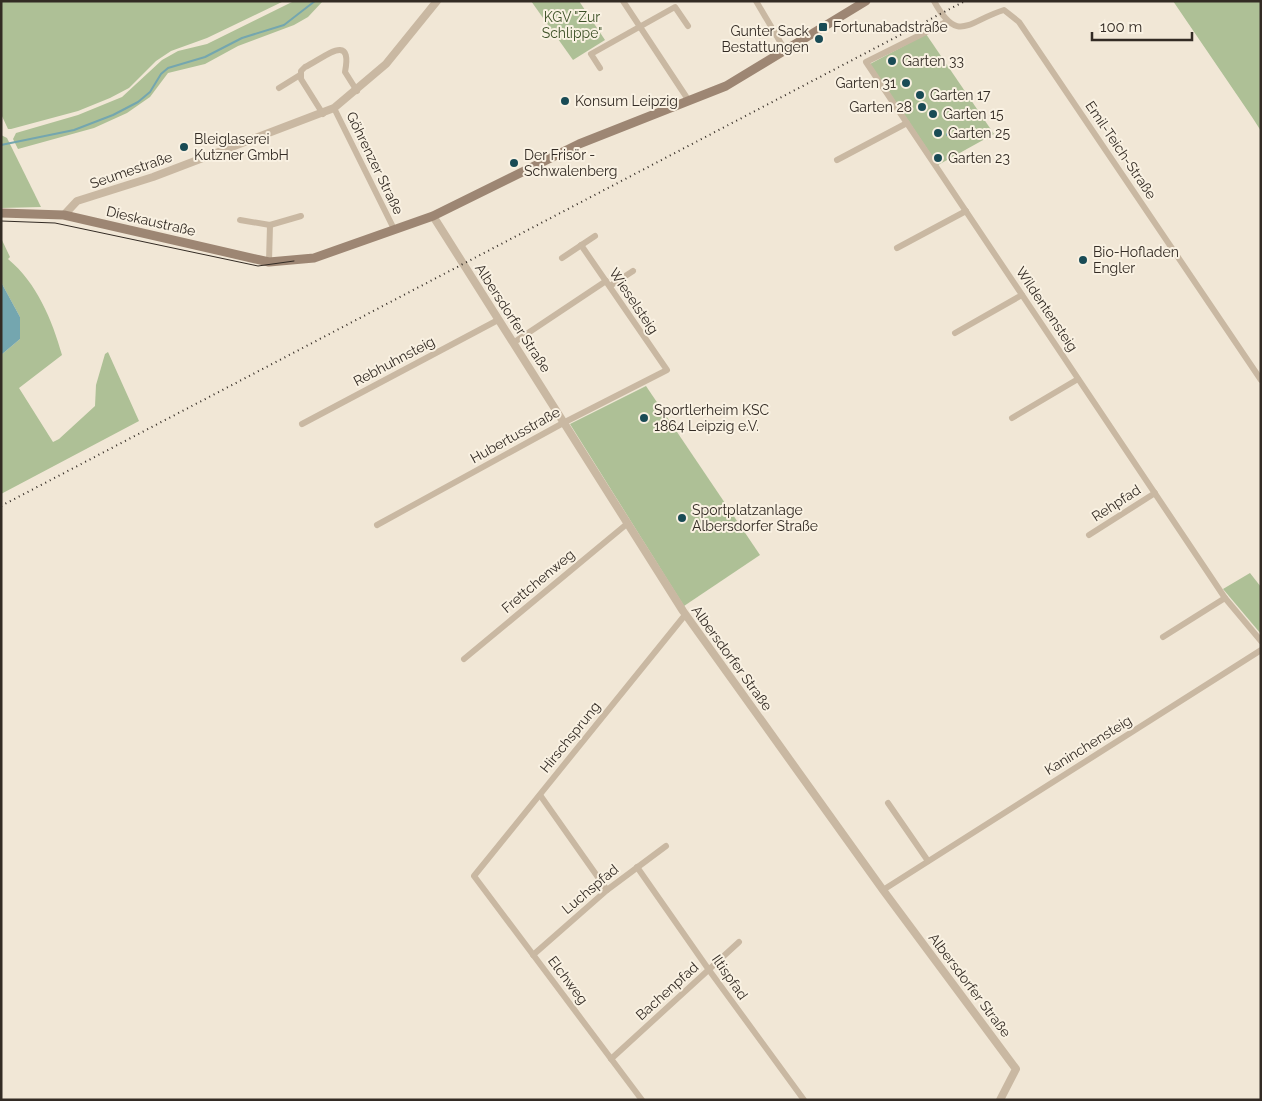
<svg xmlns="http://www.w3.org/2000/svg" width="1262" height="1101" viewBox="0 0 1262 1101" font-family="Raleway,sans-serif">
<rect width="100%" height="100%" fill="#f1e7d6"/>
<g fill="#aec096">
<polygon points="1,1 284,1 207,38 171,51 156,61 129,88 110,98 78,111 11,129 8,129 1,114"/>
<polygon points="294,1 323,1 308,17 294,25 238,46 205,64 168,73 150,97 127,113 94,128 18,149 13,139 16,133 78,115 122,97 162,60 178,51 207,44"/>
<polygon points="531,1 579,1 605,40 573,60"/>
<polygon points="1173,1 1261,1 1261,131 1252,117"/>
<polygon points="926,34 994,134 938,165 870,64"/>
<polygon points="1,135 7,138 41,207 1,208"/>
<path d="M1,238l9,19 -2,2c29,24 44,61 54,96l-43,33 34,54 6,-3 36,-33 1,-21 9,-31 3,-2 31,69 -138,73v-139l19,-16v-22l-19,-35z"/>
<polygon points="646,386 760,555 684,606 570,424"/>
<polygon points="1250,573 1261,587 1261,634 1223,589"/>
</g>
<polygon fill="#74a6af" points="1,282 20,317 20,339 1,355"/>
<g fill="none" stroke-linecap="round" stroke-linejoin="round">
<g stroke="#74a6af" stroke-width="2">
<polyline points="947,134 947,135"/>
<polyline points="1,145 74,130 113,115 138,102 150,92 161,74 168,68 205,57 242,38 284,25 315,1"/>
</g>
<g stroke="#c9b8a2" stroke-width="6">
<polyline points="623,1 689,101"/>
<polyline points="756,1 785,50"/>
<path d="M934,1c24,44 34,20 70,9l15,12 242,358"/>
<polyline points="946,22 866,62 1225,598 1261,641"/>
<polyline points="600,68 591,54 675,7 688,26"/>
<polyline points="279,88 300,75"/>
<polyline points="334,108 394,229"/>
<path d="M323,114l-22,-35v-8l4,-4c19,-9 48,-36 40,5l12,19"/>
<polyline points="837,160 907,123"/>
<polyline points="240,220 270,225 301,216"/>
<polyline points="897,248 966,211"/>
<polyline points="562,258 595,236"/>
<polyline points="269,262 270,225"/>
<polyline points="610,286 633,271"/>
<polyline points="955,333 1022,295"/>
<polyline points="513,343 606,281"/>
<polyline points="1012,418 1078,379"/>
<polyline points="302,424 498,320"/>
<polyline points="377,525 565,422 667,370 581,245"/>
<polyline points="1089,535 1155,493"/>
<polyline points="1163,637 1225,598"/>
<polyline points="464,659 628,523"/>
<polyline points="540,795 607,890"/>
<polyline points="888,803 928,861"/>
<polyline points="637,867 709,970 804,1100"/>
<polyline points="883,890 1261,650"/>
<polyline points="533,955 607,890 666,846"/>
<polyline points="611,1059 739,942"/>
<polyline points="642,1100 474,876 685,615"/>
</g>
<g stroke="#c9b8a2" stroke-width="8">
<polyline points="64,215 77,201 153,177 334,108 386,64 437,1"/>
<polyline points="433,216 683,611 883,890 1016,1069 1000,1100"/>
</g>
<polyline stroke="#9d8673" stroke-width="9" points="1,213 64,215 269,262 314,258 433,216 579,144 726,86 866,1"/>
<polyline stroke="#332b24" stroke-width="1" points="1,221 55,223 258,266 294,261"/>
<polyline stroke="#332b24" stroke-width="2" stroke-dasharray="1 4" stroke-linecap="butt" points="1,506 965,1"/>
</g>
<g fill="#194b55" stroke="#f9f1e2" stroke-width="2">
<rect x="818" y="22" width="10" height="10" rx="2.5"/>
<circle cx="819" cy="39" r="5"/>
<circle cx="892" cy="61" r="5"/>
<circle cx="906" cy="83" r="5"/>
<circle cx="920" cy="95" r="5"/>
<circle cx="565" cy="101" r="5"/>
<circle cx="922" cy="107" r="5"/>
<circle cx="933" cy="114" r="5"/>
<circle cx="938" cy="133" r="5"/>
<circle cx="184" cy="147" r="5"/>
<circle cx="938" cy="158" r="5"/>
<circle cx="514" cy="163" r="5"/>
<circle cx="1083" cy="260" r="5"/>
<circle cx="644" cy="418" r="5"/>
<circle cx="682" cy="518" r="5"/>
</g>
<g text-anchor="middle" dominant-baseline="central" stroke-width="4" stroke-linejoin="round" paint-order="stroke">
<g font-size="14" fill="#3e5228" stroke="#f9f1e2">
<text x="572" y="17">KGV "Zur<tspan x="572" dy="16">Schlippe"</tspan></text>
</g>
<g font-size="14" fill="#332b24" stroke="#f9f1e2" text-anchor="start">
<text x="833" y="27">Fortunabadstraße</text>
<text x="809" y="31" text-anchor="end">Gunter Sack<tspan x="809" dy="16">Bestattungen</tspan></text>
<text x="902" y="61">Garten 33</text>
<text x="896" y="83" text-anchor="end">Garten 31</text>
<text x="930" y="95">Garten 17</text>
<text x="575" y="101">Konsum Leipzig</text>
<text x="912" y="107" text-anchor="end">Garten 28</text>
<text x="943" y="114">Garten 15</text>
<text x="948" y="133">Garten 25</text>
<text x="194" y="139">Bleiglaserei<tspan x="194" dy="16">Kutzner GmbH</tspan></text>
<text x="524" y="155">Der Frisör -<tspan x="524" dy="16">Schwalenberg</tspan></text>
<text x="948" y="158">Garten 23</text>
<text x="1093" y="252">Bio-Hofladen<tspan x="1093" dy="16">Engler</tspan></text>
<text x="654" y="410">Sportlerheim KSC<tspan x="654" dy="16">1864 Leipzig e.V.</tspan></text>
<text x="692" y="510">Sportplatzanlage<tspan x="692" dy="16">Albersdorfer Straße</tspan></text>
</g>
<g font-size="14" fill="#332b24" stroke="#f9f1e2">
<text transform="translate(1121 150) rotate(56)">Emil-Teich-Straße</text>
<text transform="translate(375 163) rotate(64)">Göhrenzer Straße</text>
<text transform="translate(131 170) rotate(-19)">Seumestraße</text>
<text transform="translate(151 221) rotate(13)">Dieskaustraße</text>
<text transform="translate(634 301) rotate(56)">Wieselsteig</text>
<text transform="translate(1047 309) rotate(56)">Wildentensteig</text>
<text transform="translate(513 318) rotate(57)">Albersdorfer Straße</text>
<text transform="translate(394 361) rotate(-28)">Rebhuhnsteig</text>
<text transform="translate(515 435) rotate(-29)">Hubertusstraße</text>
<text transform="translate(1116 503) rotate(-33)">Rehpfad</text>
<text transform="translate(538 581) rotate(-40)">Frettchenweg</text>
<text transform="translate(732 658) rotate(54)">Albersdorfer Straße</text>
<text transform="translate(570 737) rotate(-51)">Hirschsprung</text>
<text transform="translate(1088 745) rotate(-32)">Kaninchensteig</text>
<text transform="translate(590 889) rotate(-40)">Luchspfad</text>
<text transform="translate(730 977) rotate(55)">Iltispfad</text>
<text transform="translate(568 980) rotate(53)">Elchweg</text>
<text transform="translate(970 985) rotate(53)">Albersdorfer Straße</text>
<text transform="translate(667 991) rotate(-42)">Bachenpfad</text>
</g>
</g>
<rect width="1262" height="1101" fill="none" stroke="#332b24" stroke-width="5"/>
<path d="M1092 32v8h100v-8" fill="none" stroke="#332b24" stroke-width="2.5"/>
<text x="1100" y="32" font-size="15" fill="#332b24" stroke="#f9f1e2" stroke-width="4" paint-order="stroke">100 m</text>
</svg>
